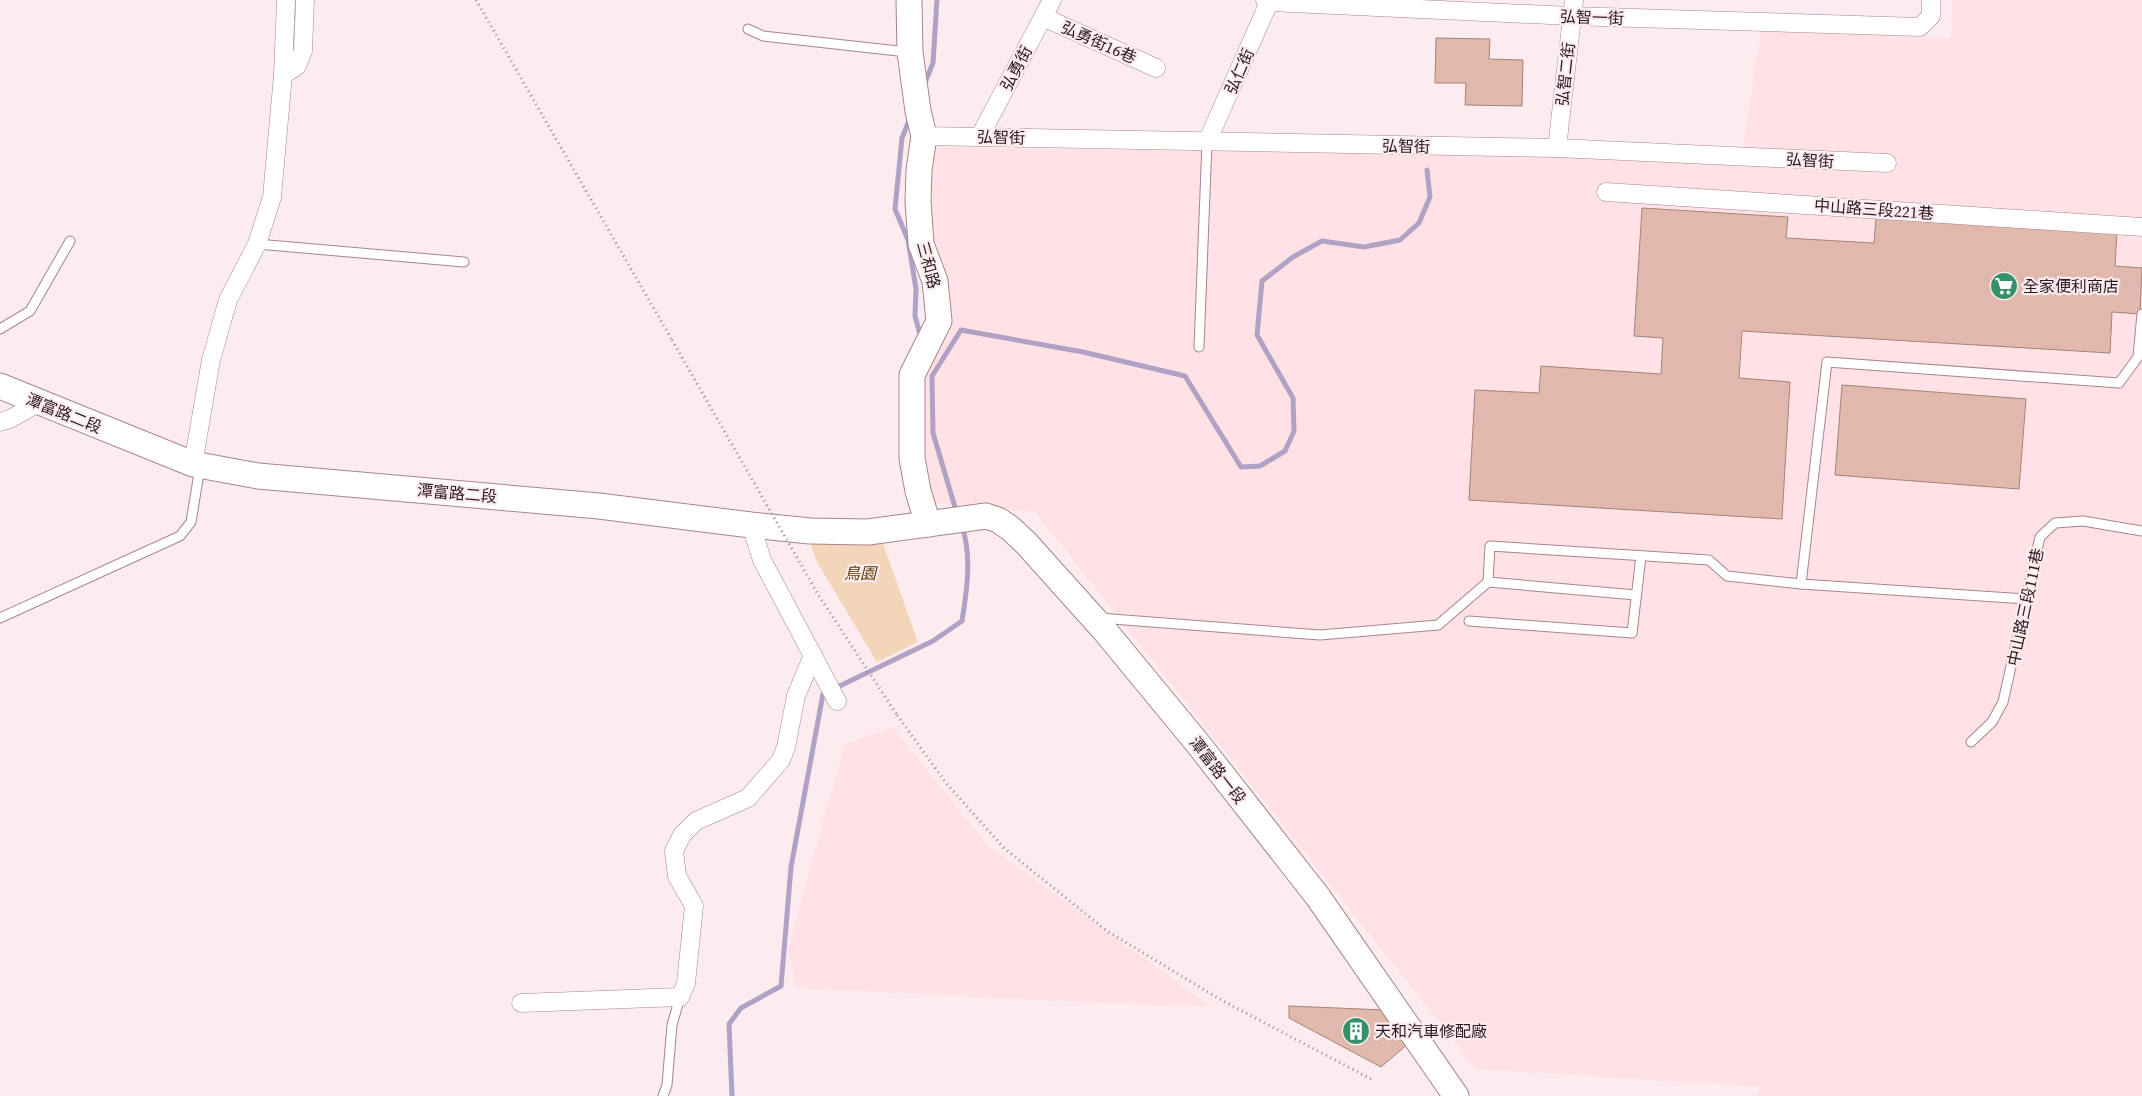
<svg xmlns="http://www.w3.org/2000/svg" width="2142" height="1096" viewBox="0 0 2142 1096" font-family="'Source Serif 4','Noto Sans TC',serif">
<rect width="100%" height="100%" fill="#fcecef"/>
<g fill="#ffe1e6">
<polygon points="1951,0 2142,0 2142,1096 1757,1096 1760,1087 1476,1069 1035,512 934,503 915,391 950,312 924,210 931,147 1741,159 1761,29 1951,38"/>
<polygon points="893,727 987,845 1210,1006 1119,1004 797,988 788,949 845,744"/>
</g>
<polygon fill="#f3d6b9" points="808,537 881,538 918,642 877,662 817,562"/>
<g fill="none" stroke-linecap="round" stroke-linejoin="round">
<g stroke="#b0a2c4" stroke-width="5">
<polyline points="924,85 933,63 937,0"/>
<polyline points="910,118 902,138 895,209 908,240 916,289 915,316 921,338"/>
<polyline points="957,514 933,433 932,376 961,330 1083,352 1185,376 1241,467 1260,466 1285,451 1294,431 1293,398 1257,335 1262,281 1293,257 1322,241 1364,247 1400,240 1419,223 1430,197 1427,170"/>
<path d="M732,1096l-3,-72 12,-16 40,-22 10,-119 32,-173 110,-53 29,-20c5,-31 10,-65 0,-95"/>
</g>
</g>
<g fill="#e1b8ac" stroke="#a68379">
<polygon points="1436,38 1490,39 1489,59 1523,60 1522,106 1465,105 1466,83 1435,83"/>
<polygon points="1642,208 1788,217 1786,238 1874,243 1876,218 2117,233 2115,266 2142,268 2140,314 2112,312 2110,353 1742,331 1739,378 1790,382 1782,519 1469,500 1475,390 1539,393 1541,366 1661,374 1663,338 1634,336"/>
<polygon points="1842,385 2026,399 2019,489 1835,475"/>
<polygon points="1289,1006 1385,1010 1409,1043 1381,1067 1289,1018"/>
</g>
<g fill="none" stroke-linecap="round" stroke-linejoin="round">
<g stroke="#a9848b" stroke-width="11">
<g id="lane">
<polyline points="748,29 763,36 907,52"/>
<polyline points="257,244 464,262"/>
<polyline points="0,329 30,311 70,241"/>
<polyline points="1199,347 1207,142"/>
<polyline points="1488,582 1636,595"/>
<polyline points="2026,599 1801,584 1827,362 2119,383 2138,357 2142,314"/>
<polyline points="0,618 180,536 191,522 200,467"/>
<polyline points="1099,618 1320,635 1438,625 1488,582 1490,546 1709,560 1727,576 1801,584"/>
<polyline points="1469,621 1632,633 1641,556"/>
<polyline points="1971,742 1992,722 2003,702 2040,537 2055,523 2083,521 2142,531"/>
<polyline points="663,1096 667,1085 672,1025 680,997"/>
</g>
</g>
<g stroke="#a9848b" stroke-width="19">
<g id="street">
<polyline points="1265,0 1269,2 1571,16 1920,27 1931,16 1931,0"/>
<polyline points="1043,17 1156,68"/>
<polyline points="283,75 297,66 303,51 305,0"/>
<polyline points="924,136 1557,148 1887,163"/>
<polyline points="980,136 1052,0"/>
<polyline points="1207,142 1270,0"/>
<polyline points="1557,148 1574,0"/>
<polyline points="1606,192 2142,227"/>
<polyline points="0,422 10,419 38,403"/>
<polyline points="193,464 211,360 228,300 257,244 272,197 283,75 286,0"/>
<polyline points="751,525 762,560 837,701"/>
<polyline points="521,1003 680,997 686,983 694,906 677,876 674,851 682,835 696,821 748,798 781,760 786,747 796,696 813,655"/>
</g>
</g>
<g stroke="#a9848b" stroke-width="27">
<g id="secondary">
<polyline points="909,0 910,52 918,111 924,136 919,170 918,201 921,244 935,281 939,321 912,375 912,458 918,491 928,524"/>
<polyline points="0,386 193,464 258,476 599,506 751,525 810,531 868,532 986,516 998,520 1010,528 1026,543 1105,631 1199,745 1318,897 1456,1096"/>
</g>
</g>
<g stroke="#99898c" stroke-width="3" stroke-dasharray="1 4" stroke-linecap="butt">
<polyline points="476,0 672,340"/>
<polyline points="897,715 946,783 1004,848 1107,931 1223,1001 1373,1080"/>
</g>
<use href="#lane" stroke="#fff" stroke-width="9"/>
<use href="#street" stroke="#fff" stroke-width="18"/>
<use href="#secondary" stroke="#fff" stroke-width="25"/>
<polyline stroke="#99898c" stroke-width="3" stroke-dasharray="1 4" stroke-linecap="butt" points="672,340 819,596 897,715"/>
</g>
<defs>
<g id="supermarket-disc" transform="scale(1.4375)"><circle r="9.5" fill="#359167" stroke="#fcecef"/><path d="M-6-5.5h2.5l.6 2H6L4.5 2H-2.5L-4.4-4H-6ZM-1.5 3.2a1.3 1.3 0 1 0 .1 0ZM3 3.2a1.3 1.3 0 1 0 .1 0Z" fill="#fff"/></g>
<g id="building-disc" transform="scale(1.4375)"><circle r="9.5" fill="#359167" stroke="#fcecef"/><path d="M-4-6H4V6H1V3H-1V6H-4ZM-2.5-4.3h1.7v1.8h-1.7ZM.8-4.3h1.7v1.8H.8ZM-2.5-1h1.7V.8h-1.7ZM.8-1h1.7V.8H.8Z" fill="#fff"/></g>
</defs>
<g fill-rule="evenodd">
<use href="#supermarket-disc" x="2004" y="286"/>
<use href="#building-disc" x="1356" y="1031"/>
</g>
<g text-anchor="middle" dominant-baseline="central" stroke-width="4.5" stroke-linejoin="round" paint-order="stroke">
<g font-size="16" fill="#291a1d" stroke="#fcecef">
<text transform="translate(1592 17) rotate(2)">弘智一街</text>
<text transform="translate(1099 42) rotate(24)">弘勇街16巷</text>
<text transform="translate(1016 68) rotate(-62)">弘勇街</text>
<text transform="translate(1239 71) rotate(-66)">弘仁街</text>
<text transform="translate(1565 74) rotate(-84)">弘智二街</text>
<text transform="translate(1001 137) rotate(1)">弘智街</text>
<text transform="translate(1406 146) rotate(1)">弘智街</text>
<text transform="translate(1810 160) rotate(3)">弘智街</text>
<text transform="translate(1874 209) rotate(4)">中山路三段221巷</text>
<text transform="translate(929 265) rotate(75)">三和路</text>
<text transform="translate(64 413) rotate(22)">潭富路二段</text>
<text transform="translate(457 493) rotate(5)">潭富路二段</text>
<text transform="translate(2025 607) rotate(-78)">中山路三段111巷</text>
<text transform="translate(1218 770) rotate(52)">潭富路一段</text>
</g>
<g font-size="16" fill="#291a1d" stroke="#fcecef" text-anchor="start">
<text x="2023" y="286">全家便利商店</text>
<text x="1375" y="1031">天和汽車修配廠</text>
</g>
<g font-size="16" font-style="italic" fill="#5b3601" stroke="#fcecef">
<text x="860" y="573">鳥園</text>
</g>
</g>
</svg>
